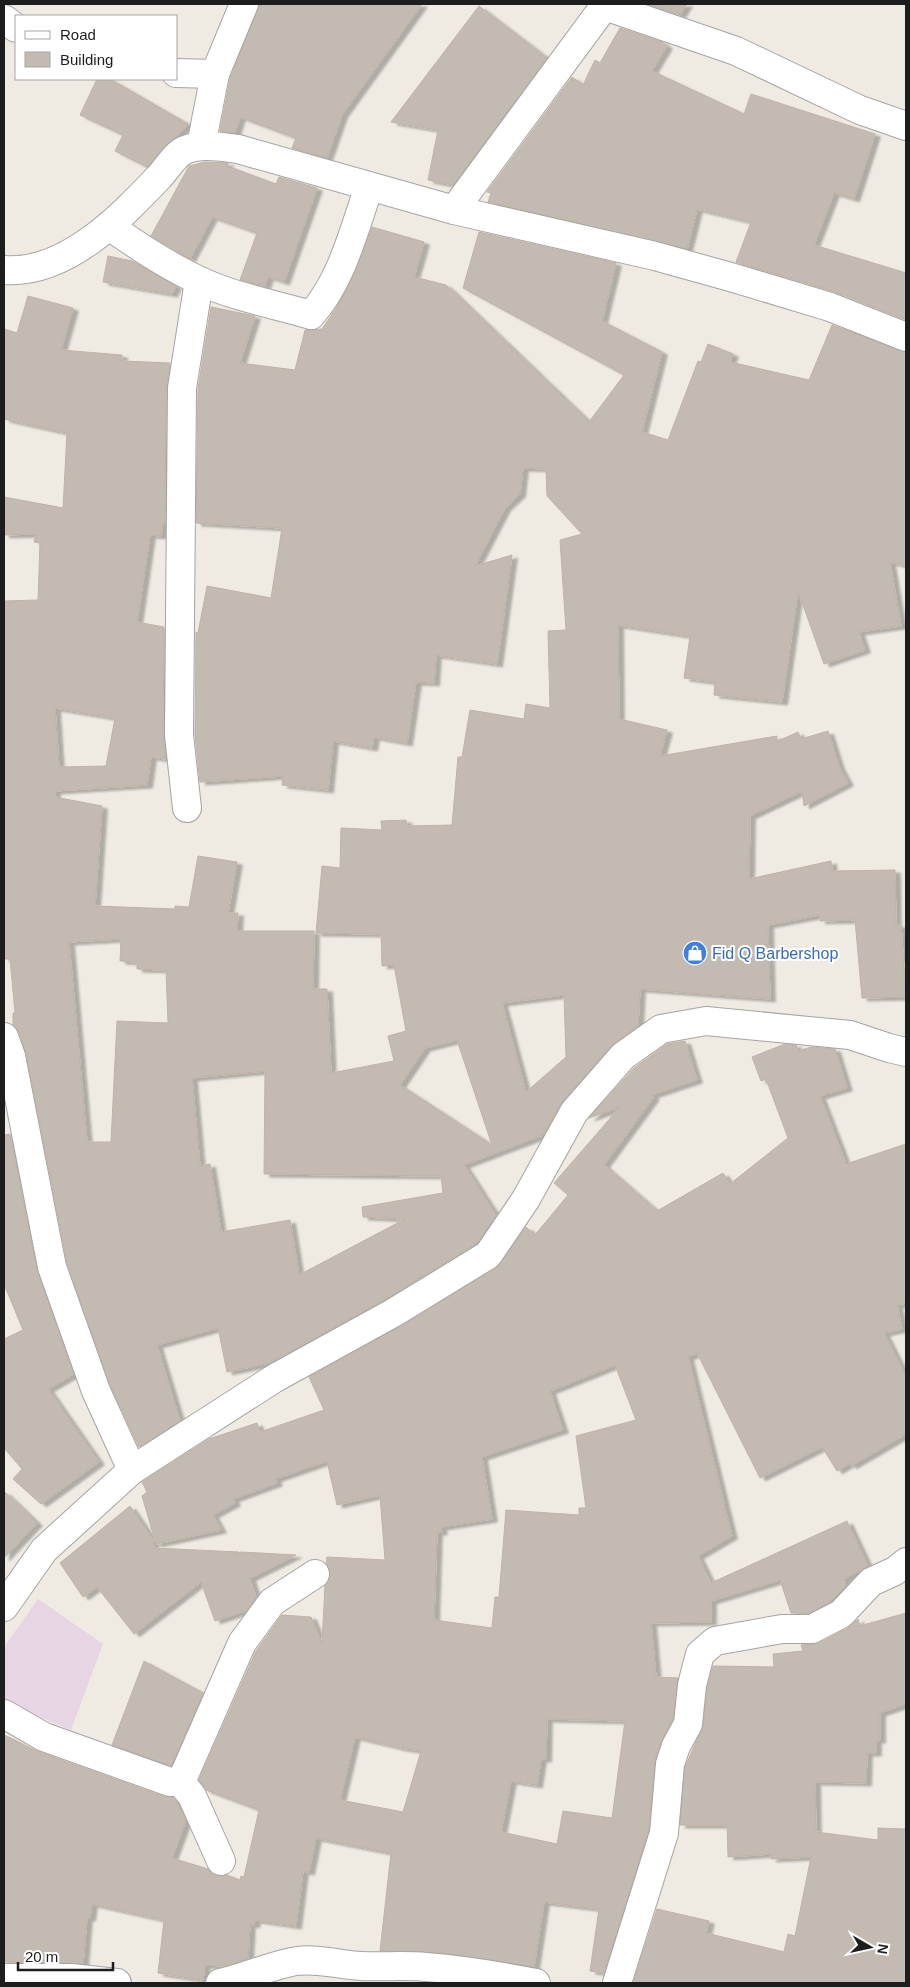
<svg xmlns="http://www.w3.org/2000/svg" width="910" height="1987" viewBox="0 0 910 1987" font-family="Arial,sans-serif">
<defs>
<filter id="shadow"><feDropShadow dx="5.5" dy="3" stdDeviation="1" flood-color="#0004"/></filter>
</defs>
<rect width="100%" height="100%" fill="#efebe3"/>
<polygon fill="#e8d5e4" points="38,1599 103,1644 71,1730 4,1702 4,1647"/>
<g fill="#c3bab2" stroke="#c1b2a5" fill-rule="evenodd" filter="url(#shadow)">
<polygon points="259,4 422,4 342,115 327,158 292,148 296,138 240,117 235,133 220,131 230,79"/>
<polygon points="647,4 687,4 680,15"/>
<polygon points="479,6 547,58 453,185 428,180 438,130 391,122"/>
<polygon points="620,28 662,42 667,46 652,71 744,114 751,94 875,134 854,199 834,193 814,245 906,273 906,320 839,293 736,262 751,222 697,209 687,249 488,202 491,193 487,192 572,77 583,85 595,60 600,63"/>
<polygon points="97,79 110,79 188,124 147,167 115,151 123,135 80,115"/>
<polygon points="205,162 228,163 227,166 276,184 279,177 317,188 284,282 268,277 265,286 240,280 257,233 212,217 190,259 151,236 189,166"/>
<path d="M372,227l52,15 -10,35 32,8 143,137 35,-47 -161,-87 16,-56 137,31 -14,58 60,31 -20,80 26,8 30,-79 3,1 7,-18 25,10 -3,8 79,18 23,-55 74,27v214l-16,-4 11,64 -42,6 6,18 -41,14 -26,-73 -16,111 -68,-7 1,-13 -31,-4 6,-42 -72,-11 1,94 48,11 -7,26 117,-20 -1,6 22,-10 3,7 27,-8 11,35 9,17 -44,23 -2,-15 -52,25 -1,63 82,-18 1,10 63,-1 1,55h5l5,72 -44,1 -7,-78 -35,1v-6l-52,10 2,74 -130,-10 -2,37 -27,20 -49,56 -19,33 -79,30 32,50 -19,28 -92,56 -116,64 -42,9 -9,-44 -61,17 23,76 -41,26 -29,-62 -43,-122 -41,-210 -7,-21 -6,-7v-12h2l-5,-54h-6v-358l34,-1 2,-57 -6,-1 2,-8 -32,1v-38l59,11 4,-75 -63,-14v-90l13,4 11,-37 45,12 -12,42 61,5v6l48,2 -4,25 -1,135h-2l-2,13 -11,-1 -13,87 27,5 -1,108 3,24 -15,-2 -4,28 -92,6v6l47,9 -7,100 80,3v-3l14,1 9,-51 39,6 -9,51h10l-1,18h77l-1,58h14l4,84 63,-12 -6,-25 18,-5 -12,-66 -12,1 -1,-32 -65,-1 6,-67 18,2 1,-40 41,2 -1,-9 25,-1 1,6 45,-1 6,-68h4l8,-47 54,9 2,-15 24,4 -2,-77 18,-1 -6,-90 22,-6 -35,-38 -1,-27 -23,-1 -3,26 -15,14 -30,58 37,-11 -15,109 -61,-9 -2,28 -18,-1 -9,61 -33,-6 -2,11 -39,-7 -5,49 -46,-5 1,-9 -83,6 -5,-48 1,-102 2,1 9,-47 64,12 11,-70 -86,-5 2,-134 13,-82 44,9 -15,47 55,7 10,-40 17,-1 13,-19 18,-33zM55,708l60,10 -9,48 -47,1zM121,939l-1,22 17,1v7l29,1 2,53 -51,-2 -6,121h-24l-18,-200zM564,995l2,62 -40,35 -24,-89zM457,1040l35,105 -92,-60 25,-37zM265,1071l-1,103 177,2 2,17 -81,14 1,10 42,2 -106,56 -9,-55 -69,12 -11,-68 -10,2 -8,-88z"/>
<polygon points="108,256 132,261 176,286 172,294 103,282"/>
<path d="M685,1041l12,39 -45,15 2,2 -50,68 53,46 66,-38 7,11 58,-46 -22,-59 -5,2 -9,-24 33,-13 11,1 2,6 13,-4 24,2 12,39 -27,8 26,68 60,-20v159l-9,2 5,24 -18,4 22,44v57l-55,32 -1,-3 -13,8 -15,-24 -62,31 -63,-125 -9,4 44,179 -34,20 13,27 136,-62 21,45 -24,13 2,7 -15,15 -23,12h-17l-11,-33 -69,21v21l-60,1 5,54 22,1 -5,41 -11,20 -7,20 -6,71 -45,143 -14,-2 9,-62 -55,-7 -10,65 -92,-14 -62,-2 11,-98 -75,-15 -7,34 -6,-1 -7,55 -41,-6 -1,5 -4,-1 -2,35 -23,7 -20,-1 -2,15 -45,-7 6,-53 -72,-16 -2,14h-3l-4,46 -79,-2v-227l35,17 126,45h8l13,23 -14,38 36,11 11,7 8,-1 13,5 1,-4 3,1 15,-67 -53,-20 -7,-10 57,-129 26,-36 29,2 11,27 3,-59 6,-11 -5,-10 1,-7 58,3 -5,-65 -43,10 -10,-44 -52,18 2,4 -44,16 2,4 -22,12 8,15 -65,14 -14,-48 5,-4 -5,-10 67,-43 48,-16 3,9 64,-22 -15,-33 92,-51 95,-58 30,-41 9,8 33,-40 -14,-12 66,-76 -31,11 45,-50 33,-24zM615,1365l21,55 -60,16 10,72h-7v7l-73,-5 -7,87h-4l-3,31 -58,-8 3,-88h5l-1,-5 51,-8 -10,-62 81,-27 -13,-39zM547,1719l78,2 -13,97 -49,-7 -6,33 -56,-12 10,-51 26,4 4,-26h5zM355,1737l46,11 20,3 -18,61 -63,-12z"/>
<polygon points="10,1134 37,1270 74,1374 48,1389 99,1462 41,1504 13,1479 22,1469 4,1448 4,1339 23,1330 4,1284 4,1135"/>
<polygon points="4,1491 37,1523 4,1558"/>
<polygon points="130,1506 153,1540 154,1548 239,1552 235,1555 241,1552 296,1555 250,1578 256,1597 247,1610 215,1621 201,1582 134,1634 97,1587 83,1597 60,1563"/>
<polygon points="906,1613 906,1704 880,1713 880,1740 876,1740 876,1753 867,1753 866,1783 815,1782 816,1832 878,1840 878,1828 906,1829 906,1983 633,1983 657,1909 709,1921 706,1933 784,1952 788,1934 795,1936 811,1857 771,1859 771,1854 728,1857 727,1825 680,1825 685,1767 703,1726 707,1688 713,1666 774,1667 773,1654 803,1651 801,1645 819,1643 848,1628 858,1619 860,1626"/>
<polygon points="144,1661 203,1693 171,1766 112,1745"/>
</g>
<g fill="none" stroke-linecap="round" stroke-linejoin="round">
<g stroke="#a4a4a4" stroke-width="30">
<g id="minor">
<polyline points="605,6 736,51 860,110 906,126"/>
<polyline points="4,19 16,28"/>
<polyline points="176,73 215,74"/>
<polyline points="201,146 215,74 244,4"/>
<polyline points="454,210 606,4"/>
<path d="M109,226c29,20 57,39 89,54 35,17 76,24 113,35 31,-34 43,-86 58,-128"/>
<path d="M4,270c61,5 116,-52 155,-93 7,-7 16,-23 26,-27 16,-7 36,-3 53,-1l216,61 201,46 79,22 96,29 76,30"/>
<polyline points="187,808 179,735 182,388 199,281"/>
<polyline points="4,1037 11,1056 52,1267 96,1391 132,1470"/>
<polyline points="4,1607 44,1550 132,1470 275,1378 393,1313 488,1255 526,1199 574,1112 623,1056 661,1029 706,1021 850,1035 889,1048 906,1052"/>
<polyline points="4,1714 44,1737 170,1782 180,1781 185,1773 242,1643 272,1602 315,1574"/>
<polyline points="180,1781 192,1796 221,1861"/>
<polyline points="4,1978 71,1978 117,1983"/>
<path d="M220,1983c26,-5 50,-18 77,-22 22,-3 43,4 64,5 22,1 44,-1 65,1 37,3 74,9 110,16"/>
<polyline points="617,1983 664,1833 670,1764 676,1746 688,1724 692,1685 700,1654 715,1641 782,1629 812,1629 841,1614 871,1582 895,1571 906,1562"/>
</g>
</g>
<use href="#minor" stroke="#fff" stroke-width="28"/>
</g>
<defs>
<g id="shop-disc" transform="scale(1.25)"><circle r="9.5" fill="#3f7fe0" stroke="#fff"/><path d="M-5-2.5h2.3a2.7 3.5 0 0 1 5.4 0H5L5.5 6h-11ZM-1.5-2.5h3a1.5 2.3 0 0 0-3 0Z" fill="#fff"/></g>
</defs>
<g fill-rule="evenodd">
<use href="#shop-disc" x="695" y="953"/>
</g>
<g text-anchor="middle" dominant-baseline="central" stroke-width="4" stroke-linejoin="round" paint-order="stroke">
<g font-size="16" fill="#366cbe" stroke="#fff" text-anchor="start">
<text x="712" y="953">Fid Q Barbershop</text>
</g>
</g>
<rect width="910" height="1987" fill="none" stroke="#1d1d1d" stroke-width="10"/>
<rect x="15" y="15" width="162" height="65" fill="#ffffff" stroke="#a5a5a5"/>
<rect x="25" y="31" width="25" height="8" fill="#ffffff" stroke="#a5a5a5"/>
<text x="60" y="40" font-size="15" fill="#1d1d1d">Road</text>
<rect x="25" y="52" width="25" height="15" fill="#c3bab2" stroke="#a5a5a5"/>
<text x="60" y="65" font-size="15" fill="#1d1d1d">Building</text>
<g transform="translate(870 1947) rotate(99)" stroke="#ffffff" stroke-width="4" paint-order="stroke">
<path d="M0-4L9 19L0 12L-9 19Z" fill="#1d1d1d"/>
<text y="-8" font-size="14" font-weight="bold" text-anchor="middle" fill="#1d1d1d">N</text>
</g>
<path d="M18 1962v8h95v-8" fill="none" stroke="#1d1d1d" stroke-width="2.5"/>
<text x="25" y="1962" font-size="15" fill="#1d1d1d" stroke="#ffffff" stroke-width="4" paint-order="stroke">20 m</text>
</svg>
